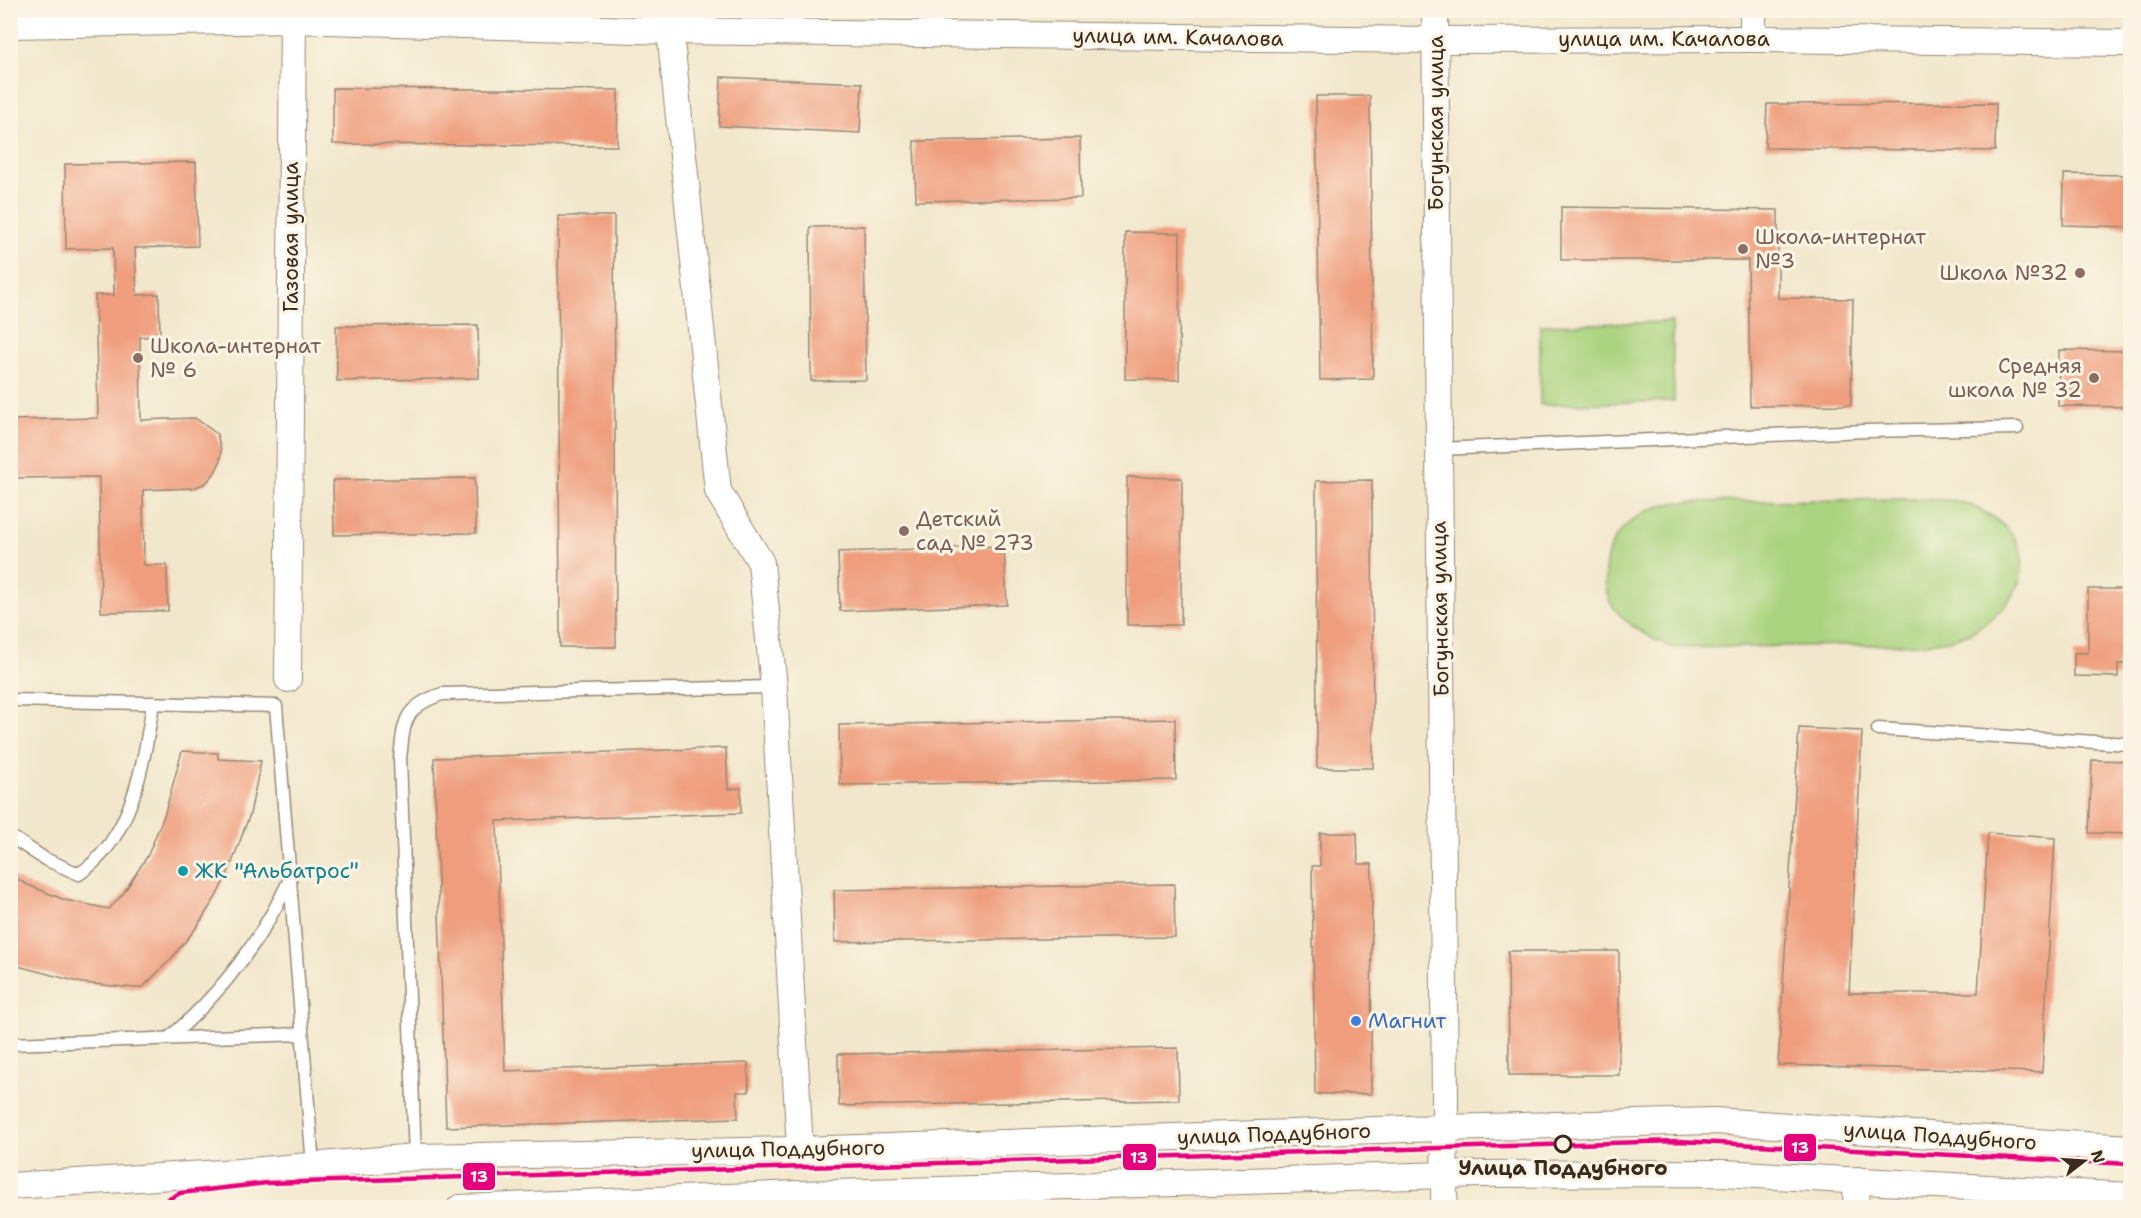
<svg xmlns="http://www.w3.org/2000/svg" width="2141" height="1218" viewBox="0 0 2141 1218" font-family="'Shantell Sans',sans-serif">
<rect width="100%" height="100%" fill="#fcf5e5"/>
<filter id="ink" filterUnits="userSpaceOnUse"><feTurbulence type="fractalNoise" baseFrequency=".0167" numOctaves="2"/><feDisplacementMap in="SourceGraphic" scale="12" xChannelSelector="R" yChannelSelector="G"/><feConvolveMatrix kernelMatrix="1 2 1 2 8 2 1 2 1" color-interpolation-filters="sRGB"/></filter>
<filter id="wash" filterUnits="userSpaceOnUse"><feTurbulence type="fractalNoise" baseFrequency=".008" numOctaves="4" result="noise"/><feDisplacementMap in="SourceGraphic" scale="24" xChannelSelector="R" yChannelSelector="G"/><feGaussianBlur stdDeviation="1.35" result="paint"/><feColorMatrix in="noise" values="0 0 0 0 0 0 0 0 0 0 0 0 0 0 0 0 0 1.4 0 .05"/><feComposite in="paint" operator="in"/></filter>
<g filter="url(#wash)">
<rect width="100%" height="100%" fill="#f2e7cc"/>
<g fill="#aad37f" stroke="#727e4e" stroke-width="1.5">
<polygon points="1672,322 1674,401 1540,405 1540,325"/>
<path d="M1914,499c14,1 28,0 42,2 17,3 36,14 48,25 43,40 3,90 -39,109 -14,6 -29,7 -45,9l-245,4c-22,-7 -55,-26 -66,-48 -3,-8 -4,-19 -4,-28 2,-41 36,-65 74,-70z"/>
</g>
<g id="blocks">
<g fill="#ef9d7d">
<polygon points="721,77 862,83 860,133 719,126"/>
<polygon points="333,88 618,90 617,146 333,144"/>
<polygon points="1316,96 1370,96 1373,379 1320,380"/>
<polygon points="1996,103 1995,151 1765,148 1767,104"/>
<polygon points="1080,138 1081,198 916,201 914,141"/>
<polygon points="196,162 198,246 135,248 137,295 159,294 160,336 140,337 141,420 195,418 217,434 221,450 220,462 214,474 206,483 194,488 143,490 144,565 167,565 168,611 101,612 99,477 10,478 10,420 98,418 95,295 114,295 113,248 66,249 65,164"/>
<polygon points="2064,174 2130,175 2130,227 2063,225"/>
<polygon points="1561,207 1778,210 1778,298 1853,299 1851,405 1750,406 1748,260 1561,260"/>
<polygon points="558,216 614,216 616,647 560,647"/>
<polygon points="864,226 866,380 811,381 810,227"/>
<polygon points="1125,232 1180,233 1179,380 1125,379"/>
<polygon points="478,325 479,378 337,381 336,326"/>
<polygon points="2059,350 2130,351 2130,407 2058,406"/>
<polygon points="1127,477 1182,478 1181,625 1127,625"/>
<polygon points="475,478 476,533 334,535 333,480"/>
<polygon points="1372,480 1373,768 1317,768 1316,481"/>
<polygon points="1004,546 1007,605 840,611 838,552"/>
<polygon points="2088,589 2130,589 2130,664 2118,664 2118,677 2074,676 2074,653 2088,653"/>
<polygon points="1175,719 1176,780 840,785 839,725"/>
<polygon points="1799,728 1862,731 1849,993 1978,993 1988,833 2055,838 2042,1072 1778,1065"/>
<polygon points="726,748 728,789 741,788 741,813 497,821 505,1071 748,1063 749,1092 737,1092 738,1118 446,1127 434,758"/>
<polygon points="182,751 218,753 218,759 261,761 250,814 230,868 216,897 196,928 172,958 143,987 135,988 82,983 10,964 10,875 28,885 65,900 109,909 123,894 148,855 165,813"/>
<polygon points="2092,760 2130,761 2130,834 2089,833"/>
<polygon points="1320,833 1357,833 1358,864 1372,864 1371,1094 1315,1094 1312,866 1320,866"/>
<polygon points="1174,884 1175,937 835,942 834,890"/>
<polygon points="1508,951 1619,951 1619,1075 1509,1075"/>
<polygon points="1178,1048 1179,1100 839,1106 838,1054"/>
</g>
</g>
</g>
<g filter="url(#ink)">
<use href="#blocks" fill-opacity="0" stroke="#968875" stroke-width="1.5"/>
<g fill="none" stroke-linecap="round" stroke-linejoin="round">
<g stroke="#968875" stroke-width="15">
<g id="lane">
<polyline points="1439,449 1866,431 2017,428"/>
<polyline points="10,700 276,706 313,1166"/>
<polyline points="1878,729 2130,744"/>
<path d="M10,836l35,23 34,15c54,-35 65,-113 74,-171"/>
<path d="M169,1038c51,-43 91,-96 120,-157"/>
<polyline points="10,1044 302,1034"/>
<path d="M415,1157l-15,-398c4,-37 3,-52 42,-65l332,-7"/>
</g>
</g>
<g stroke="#968875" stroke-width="28">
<g id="street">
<polyline points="1435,10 1445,1100 1444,1208"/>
<polyline points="1753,10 1753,39"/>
<polyline points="10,25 292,20 670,31 1435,40 1753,39 2130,43"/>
<polyline points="670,31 718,491 761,563 774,687 800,1150"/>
<polyline points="288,679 293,10"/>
<polyline points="10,1186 238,1172 415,1157 800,1150 1405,1129 1714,1121 2130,1148"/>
<polyline points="460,1208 800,1194 1481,1174 1723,1173 2130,1196"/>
<polyline points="1856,1208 1857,1180"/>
</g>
</g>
<use href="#lane" stroke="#fff" stroke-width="12"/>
<use href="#street" stroke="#fff" stroke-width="26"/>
<g stroke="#fcf5e5" stroke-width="9">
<polyline id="tram-1" points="153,1208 180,1193 267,1183 1678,1141 2130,1164"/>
</g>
<use href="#tram-1" stroke="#e5007d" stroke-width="4.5"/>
</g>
</g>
<g fill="#8d6e63" stroke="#fcf5e5" stroke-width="2">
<circle cx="1743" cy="249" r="6"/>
<circle cx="2080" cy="273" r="6"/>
<circle cx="138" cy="358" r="6"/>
<circle cx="2094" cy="378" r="6"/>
<circle cx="904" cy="531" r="6"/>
</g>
<circle fill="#0f9aa8" stroke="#fcf5e5" stroke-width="2" cx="183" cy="871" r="6"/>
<circle fill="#3f7fe0" stroke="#fcf5e5" stroke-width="2" cx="1356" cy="1021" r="6"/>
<circle fill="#fcf5e5" stroke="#3b2a1e" stroke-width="3" cx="1563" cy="1144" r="8"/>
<g text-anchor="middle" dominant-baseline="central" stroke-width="6" stroke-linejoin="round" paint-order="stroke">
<g font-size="21" fill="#3b2a1e" stroke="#fcf5e5">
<text transform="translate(1178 37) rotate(1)">улица им. Качалова</text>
<text x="1664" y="39">улица им. Качалова</text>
<text transform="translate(1436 123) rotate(-90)">Богунская улица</text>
<text transform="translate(291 237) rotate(-90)">Газовая улица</text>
<text transform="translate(1440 609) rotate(-91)">Богунская улица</text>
<text transform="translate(1274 1134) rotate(-2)">улица Поддубного</text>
<text transform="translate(1940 1136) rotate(4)">улица Поддубного</text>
<text transform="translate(788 1149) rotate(-1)">улица Поддубного</text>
</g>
<g font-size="21" fill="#785e54" stroke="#fcf5e5" text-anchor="start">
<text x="1755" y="237">Школа-интернат<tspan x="1755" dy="24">№3</tspan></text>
<text x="2068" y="273" text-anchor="end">Школа №32</text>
<text x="150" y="346">Школа-интернат<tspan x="150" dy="24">№ 6</tspan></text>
<text x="2082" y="366" text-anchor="end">Средняя<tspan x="2082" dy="24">школа № 32</tspan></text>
<text x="916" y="519">Детский<tspan x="916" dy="24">сад № 273</tspan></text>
</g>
<g font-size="21" fill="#0d838f" stroke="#fcf5e5" text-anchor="start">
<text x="195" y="871">ЖК "Альбатрос"</text>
</g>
<g font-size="21" fill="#366cbe" stroke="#fcf5e5" text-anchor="start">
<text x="1368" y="1021">Магнит</text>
</g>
<g font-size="21" font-weight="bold" fill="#3b2a1e" stroke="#fcf5e5">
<text x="1563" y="1168">Улица Поддубного</text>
</g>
</g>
<g stroke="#fcf5e5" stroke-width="2">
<rect x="1783" y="1133" width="34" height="29" rx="6" fill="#e5007d"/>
<rect x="1122" y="1143" width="35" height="28" rx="6" fill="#e5007d"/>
<rect x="462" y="1162" width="34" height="29" rx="6" fill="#e5007d"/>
</g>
<g font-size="16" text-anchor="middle" font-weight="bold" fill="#fff">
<text x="1800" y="1153">13</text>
<text x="1139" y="1163">13</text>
<text x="479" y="1182">13</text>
</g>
<rect width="2141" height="1218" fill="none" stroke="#fcf5e5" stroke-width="36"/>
<g transform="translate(2084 1161) rotate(73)" stroke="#fcf5e5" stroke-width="4.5" paint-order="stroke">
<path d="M0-4.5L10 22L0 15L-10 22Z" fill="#3b2a1e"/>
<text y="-9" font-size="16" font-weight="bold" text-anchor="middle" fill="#3b2a1e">N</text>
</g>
</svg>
